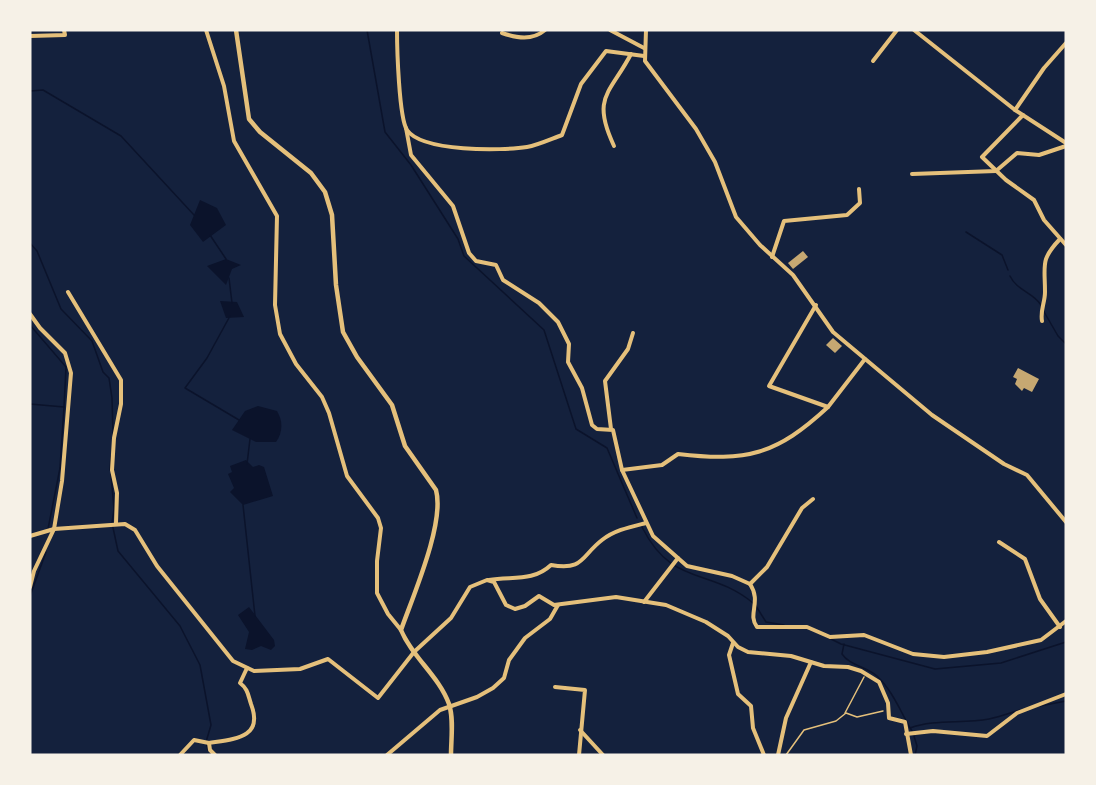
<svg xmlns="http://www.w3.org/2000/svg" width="1096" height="785" viewBox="0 0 1096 785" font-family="'Asap Condensed',sans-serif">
<rect width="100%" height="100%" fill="#14213d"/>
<g fill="#0b132b">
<polygon points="200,200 217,208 226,225 203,242 190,225"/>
<polygon points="226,259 241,265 232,269 226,285 207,266"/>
<polygon points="220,301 237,302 244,317 226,318"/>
<path d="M258,406l19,5c6,10 6,21 -1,31h-20l-24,-12 13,-19z"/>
<polygon points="246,460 253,467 259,465 264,467 273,496 243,505 230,492 234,488 228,474 232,472 230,466"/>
<polygon points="249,607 274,640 275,646 271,650 261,646 252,650 245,649 249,632 238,615"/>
</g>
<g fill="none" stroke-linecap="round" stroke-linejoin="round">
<g stroke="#0b132b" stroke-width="1.5">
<polyline points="367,30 385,132 411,165 458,239 464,256 544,330 576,429 607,448 637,518"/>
<polyline points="30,91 43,90 121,136 194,215"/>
<polyline points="966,232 1002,255 1008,270"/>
<polyline points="210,235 226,259"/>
<polyline points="30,243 37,251 61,309 92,341 103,372 109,378 112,398 113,434"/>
<path d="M1010,276c7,15 23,16 31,29"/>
<polyline points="229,278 232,303"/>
<polyline points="1043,310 1058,336 1066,344"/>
<polyline points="230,316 207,358 185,388 239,420"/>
<polyline points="30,325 66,367 64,407 30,404"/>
<polyline points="247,464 250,439"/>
<polyline points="110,470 111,456"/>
<polyline points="111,474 114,509 112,523 118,551 180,626 200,665 211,725 206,742 208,750"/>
<polyline points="243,505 255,616"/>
<path d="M642,527c30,60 67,40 111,76"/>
<polyline points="48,529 60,468 64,407"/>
<polyline points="30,596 46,552"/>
<polyline points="756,606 766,622 784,625"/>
<polyline points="829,638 841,644 935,669 1001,663 1066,642"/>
<path d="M844,644l-2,10c7,11 25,13 35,22 16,15 24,37 35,55"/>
<polyline points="1040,706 1066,701"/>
<path d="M910,728c25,-9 52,-4 79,-9 10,-2 21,-6 31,-9"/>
<polyline points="914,736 917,746 915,755"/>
</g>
</g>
<g fill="#c6a872">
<polygon points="803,251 808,257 793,269 788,263"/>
<polygon points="833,338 842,346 835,353 826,345"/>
<polygon points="1018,368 1039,379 1032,392 1024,388 1022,391 1015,384 1017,379 1013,377"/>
</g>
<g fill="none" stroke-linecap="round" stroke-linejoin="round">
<g stroke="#e5c07b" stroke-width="1.5">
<polyline points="845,713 864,677"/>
<polyline points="786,755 804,730 836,721 846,713 857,717 883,711"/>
</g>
<g stroke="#e5c07b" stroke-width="4">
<polyline points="206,30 224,86 234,141 277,216 275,305 280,334 296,364 322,397 329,413 347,476 378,518 381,528 377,561 377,593 388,614 401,630"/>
<path d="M397,30c0,18 2,88 10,100 15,22 95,21 120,17 11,-2 24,-8 35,-12l19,-51 25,-33 38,5"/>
<polyline points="610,30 644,48"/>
<polyline points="646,30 645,61 696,129 715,162 736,217 760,245 793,275 833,332 932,415 1004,464 1027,475 1066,522"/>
<polyline points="914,30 1015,110 1066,143"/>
<path d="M502,33c15,5 30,8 43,-3"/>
<polyline points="30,36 65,35 64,30"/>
<polyline points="873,61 897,30"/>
<polyline points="1015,110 1044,68 1066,43"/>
<polyline points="1023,115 982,157 1006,180 1034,200 1044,220 1066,245"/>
<path d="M406,128l5,27 42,51 16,47 7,8 20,4 7,15 36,23 19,19 11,22 -1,18 14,26 10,37 5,4 16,1 9,40 31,66 34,30 45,10 18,8c12,18 -3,30 7,43h50l23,10 34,-2 49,19 31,3 43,-5 54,-12 25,-19"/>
<path d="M614,146c-23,-49 -4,-52 17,-92"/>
<polyline points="912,174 996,171 1017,153 1039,155 1066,146"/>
<polyline points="772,257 784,221 847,215 860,203 859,189"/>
<polyline points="68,292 121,380 121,404 114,438 112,470 117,493 116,523"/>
<polyline points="816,305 769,386 828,407 865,359"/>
<polyline points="30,314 40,328 65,353 71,373 62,481 54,529 34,571 30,587"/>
<path d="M1042,321c-2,-11 3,-18 3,-29 0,-27 -5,-32 15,-53"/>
<polyline points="611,429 605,381 628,349 633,333"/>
<path d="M622,470l40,-5 16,-11c69,8 98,1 150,-47"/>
<polyline points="30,536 54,529 125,524 135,530 157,566 233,661 254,671 300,669 328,659 378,698 414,652 451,618 470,587 487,580 494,582 506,605 515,609 525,606 539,596 554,605 616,597 666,605 706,622 728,636 738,647 748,652 791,656 824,666 848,667 861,671 879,682 888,703 889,718 905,722 911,755"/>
<polyline points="999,542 1025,559 1040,599 1060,627"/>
<path d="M489,580c23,-4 44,2 62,-15 33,6 30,-9 51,-25 13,-10 28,-13 44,-17"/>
<polyline points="750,584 767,567 802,508 813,499"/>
<polyline points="644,602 678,558"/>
<polyline points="733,643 729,655 738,694 751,706 753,728 764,755"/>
<polyline points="555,687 585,690 579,755"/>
<polyline points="580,730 603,755"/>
<polyline points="906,734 933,731 987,736 1017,713 1066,694"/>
<polyline points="180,755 194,740 209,743"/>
<path d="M215,755l-5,-5 -1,-7c26,-4 55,-5 42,-39 -3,-9 -3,-15 -11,-21l7,-15"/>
<polyline points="387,755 440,710 477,697 493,688 504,678 509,660 525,638 550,619 558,605"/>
<polyline points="778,755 786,718 811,662"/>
</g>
<path stroke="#e5c07b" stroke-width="4.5" d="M236,30l13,89 11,13 51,41 14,19 7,23 4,70 7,47 14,25 35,48 13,41 31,44c9,33 -23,106 -35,140 11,27 38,46 48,74 5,15 2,35 2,51"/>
</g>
<rect width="1096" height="785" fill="none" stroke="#f6f1e7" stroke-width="63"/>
</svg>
